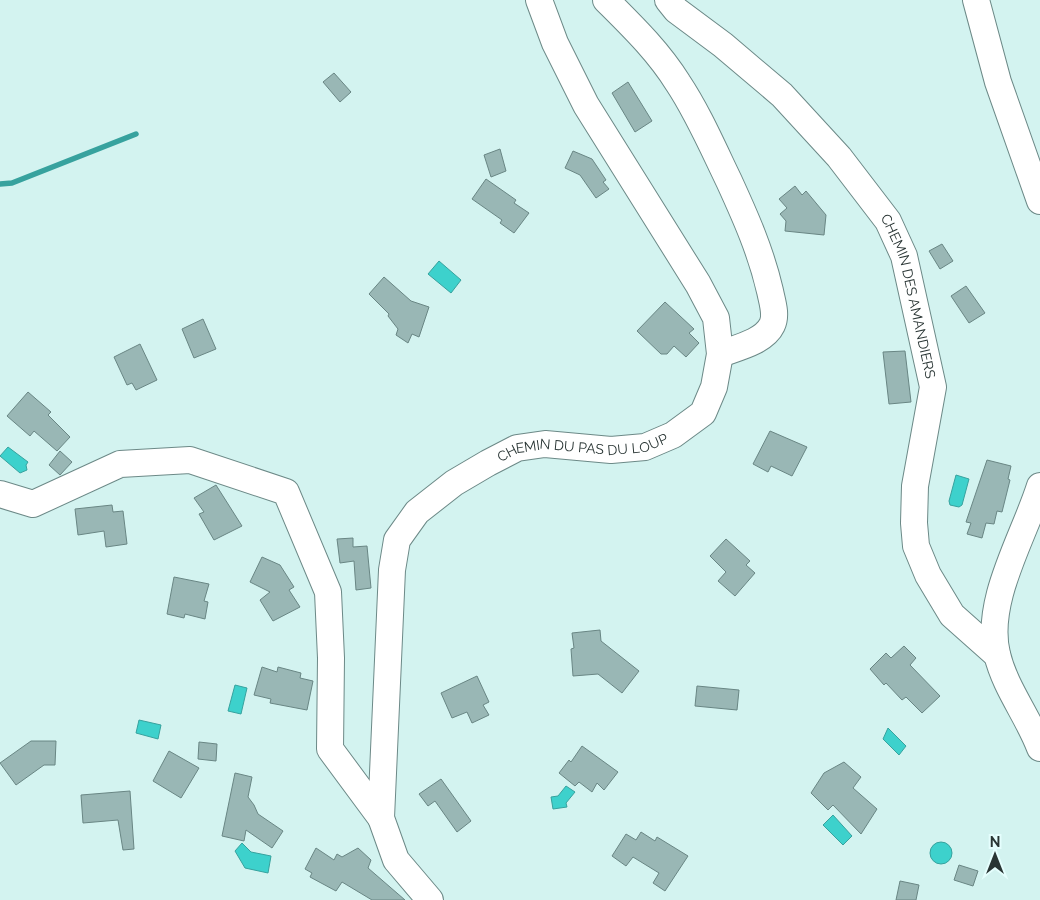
<svg xmlns="http://www.w3.org/2000/svg" width="1040" height="900" viewBox="0 0 1040 900" font-family="Raleway,sans-serif">
<rect width="100%" height="100%" fill="#d3f3f0"/>
<g fill="#3dd1cc" stroke="#37a29e">
<polygon points="439,261 461,280 451,293 428,274"/>
<polygon points="8,447 28,462 26,465 27,470 20,473 0,456"/>
<polygon points="956,475 969,479 962,505 959,507 950,505 949,501"/>
<polygon points="235,685 247,688 241,714 228,711"/>
<polygon points="139,720 161,725 158,739 136,733"/>
<polygon points="888,728 906,746 899,755 883,739"/>
<polygon points="566,786 575,792 566,803 567,807 553,809 551,797 558,796"/>
<polygon points="833,815 852,836 843,845 823,825"/>
<circle cx="941" cy="853" r="11"/>
<polygon points="242,843 251,852 271,856 268,873 245,868 235,851"/>
</g>
<g fill="none" stroke-linecap="round" stroke-linejoin="round">
<polyline stroke="#37a29e" stroke-width="5.5" points="0,184 12,183 136,134"/>
</g>
<g fill="#99b7b5" stroke="#698684">
<polygon points="334,73 351,92 340,102 323,82"/>
<polygon points="628,82 652,121 635,132 612,93"/>
<polygon points="500,149 506,171 491,177 484,155"/>
<polygon points="573,151 592,159 606,180 603,182 609,189 596,198 580,175 565,168"/>
<polygon points="486,179 516,200 514,203 529,213 514,233 500,223 502,220 472,199"/>
<polygon points="795,186 802,195 806,191 826,215 824,235 785,231 786,221 780,214 787,208 779,199"/>
<polygon points="942,244 953,261 940,269 929,251"/>
<polygon points="384,277 411,301 429,307 419,337 412,334 408,343 396,335 398,329 388,316 389,314 369,294"/>
<polygon points="966,286 985,313 969,323 951,296"/>
<polygon points="665,302 694,329 689,333 699,343 686,357 674,346 667,354 661,354 637,331"/>
<polygon points="203,319 216,349 194,358 182,329"/>
<polygon points="140,344 157,380 136,390 132,383 127,385 114,357"/>
<polygon points="905,351 911,402 889,404 883,352"/>
<polygon points="28,392 51,412 48,415 70,437 57,451 34,431 30,436 7,416"/>
<polygon points="770,431 807,447 792,476 771,466 768,472 753,464"/>
<polygon points="60,451 72,462 60,475 49,465"/>
<polygon points="987,460 1011,466 1008,479 1010,480 1002,512 997,511 994,524 986,523 982,538 967,534 971,523 966,522"/>
<polygon points="216,485 242,526 214,540 199,514 204,512 194,498"/>
<polygon points="112,505 113,512 123,511 127,544 106,547 104,531 78,535 75,509"/>
<polygon points="353,538 353,547 367,546 371,588 356,590 354,561 340,563 337,539"/>
<polygon points="726,539 750,561 746,565 755,573 735,596 718,581 726,572 710,556"/>
<polygon points="262,557 280,565 294,587 289,590 300,607 273,621 260,600 270,592 250,582"/>
<polygon points="174,577 209,584 204,601 208,602 205,619 185,614 184,618 167,614"/>
<polygon points="600,630 601,641 639,671 622,693 598,674 573,676 571,649 574,648 572,633"/>
<polygon points="904,646 916,658 910,665 940,696 922,713 906,697 902,700 886,683 884,685 870,669 886,653 891,658"/>
<polygon points="262,667 277,672 278,667 301,673 300,678 313,681 307,710 270,703 271,699 254,695"/>
<polygon points="477,676 489,702 483,705 489,715 472,723 467,712 452,718 441,693"/>
<polygon points="697,686 739,690 737,710 695,706"/>
<polygon points="31,741 56,741 55,765 44,765 16,785 0,763"/>
<polygon points="199,742 217,744 216,761 198,759"/>
<polygon points="582,746 618,772 604,790 597,783 592,792 579,782 575,786 559,773 569,760 571,762"/>
<polygon points="169,751 199,768 181,798 153,781"/>
<polygon points="844,762 861,777 853,788 877,809 861,834 833,805 828,810 811,793 824,773"/>
<polygon points="235,773 252,777 248,797 254,805 258,814 283,831 272,848 246,830 244,841 222,836"/>
<polygon points="441,779 471,821 457,832 435,801 428,806 419,794"/>
<polygon points="130,791 134,849 123,850 118,820 83,823 81,795"/>
<polygon points="641,832 655,841 657,837 688,856 665,891 653,883 659,873 633,857 626,866 612,856 626,834 636,840"/>
<polygon points="316,848 334,860 337,854 342,857 358,848 371,860 368,868 405,900 372,900 342,882 336,891 310,877 312,873 305,869"/>
<polygon points="959,865 978,871 973,886 954,880"/>
<polygon points="900,881 919,885 916,900 896,900"/>
</g>
<g fill="none" stroke-linecap="round" stroke-linejoin="round">
<g stroke="#6c8987" stroke-width="28">
<g id="minor">
<path d="M606,0c26,26 52,51 72,83 20,30 35,65 51,98 17,37 32,71 41,110 2,10 7,24 2,34 -8,17 -36,23 -52,29"/>
<path id="s1" d="M668,0l8,10 47,35 59,50 57,62 49,64 16,35 29,131 -18,99 -1,37 2,23 12,29 24,40 45,40"/>
<polyline points="976,0 998,82 1040,201"/>
<path d="M1040,486c-16,51 -56,115 -43,168 8,34 31,62 43,94"/>
<polyline points="0,494 33,504 120,464 190,460 286,492 328,592 331,658 330,749 381,818"/>
<path id="s2" d="M430,900l-34,-40 -15,-42 11,-248 5,-30 20,-28 37,-29 34,-20 29,-15 28,-4 66,6 34,-3 28,-12 30,-22 11,-26 6,-33 -4,-36 -18,-34 -112,-179 -31,-62 -16,-43"/>
</g>
</g>
<use href="#minor" stroke="#fff" stroke-width="26"/>
</g>
<g text-anchor="middle" dominant-baseline="central" stroke-width="4" stroke-linejoin="round" paint-order="stroke">
<g font-size="14" fill="#293534" stroke="#e5fefd">
<text stroke="none"><textPath href="#s1" startOffset="392">CHEMIN DES AMANDIERS</textPath></text>
<text stroke="none"><textPath href="#s2" startOffset="595">CHEMIN DU PAS DU LOUP</textPath></text>
</g>
</g>
<g transform="translate(995 855)" stroke="#e5fefd" stroke-width="4" paint-order="stroke">
<path d="M0-4L9 19L0 12L-9 19Z" fill="#293534"/>
<text y="-8" font-size="14" font-weight="bold" text-anchor="middle" fill="#293534">N</text>
</g>
</svg>
